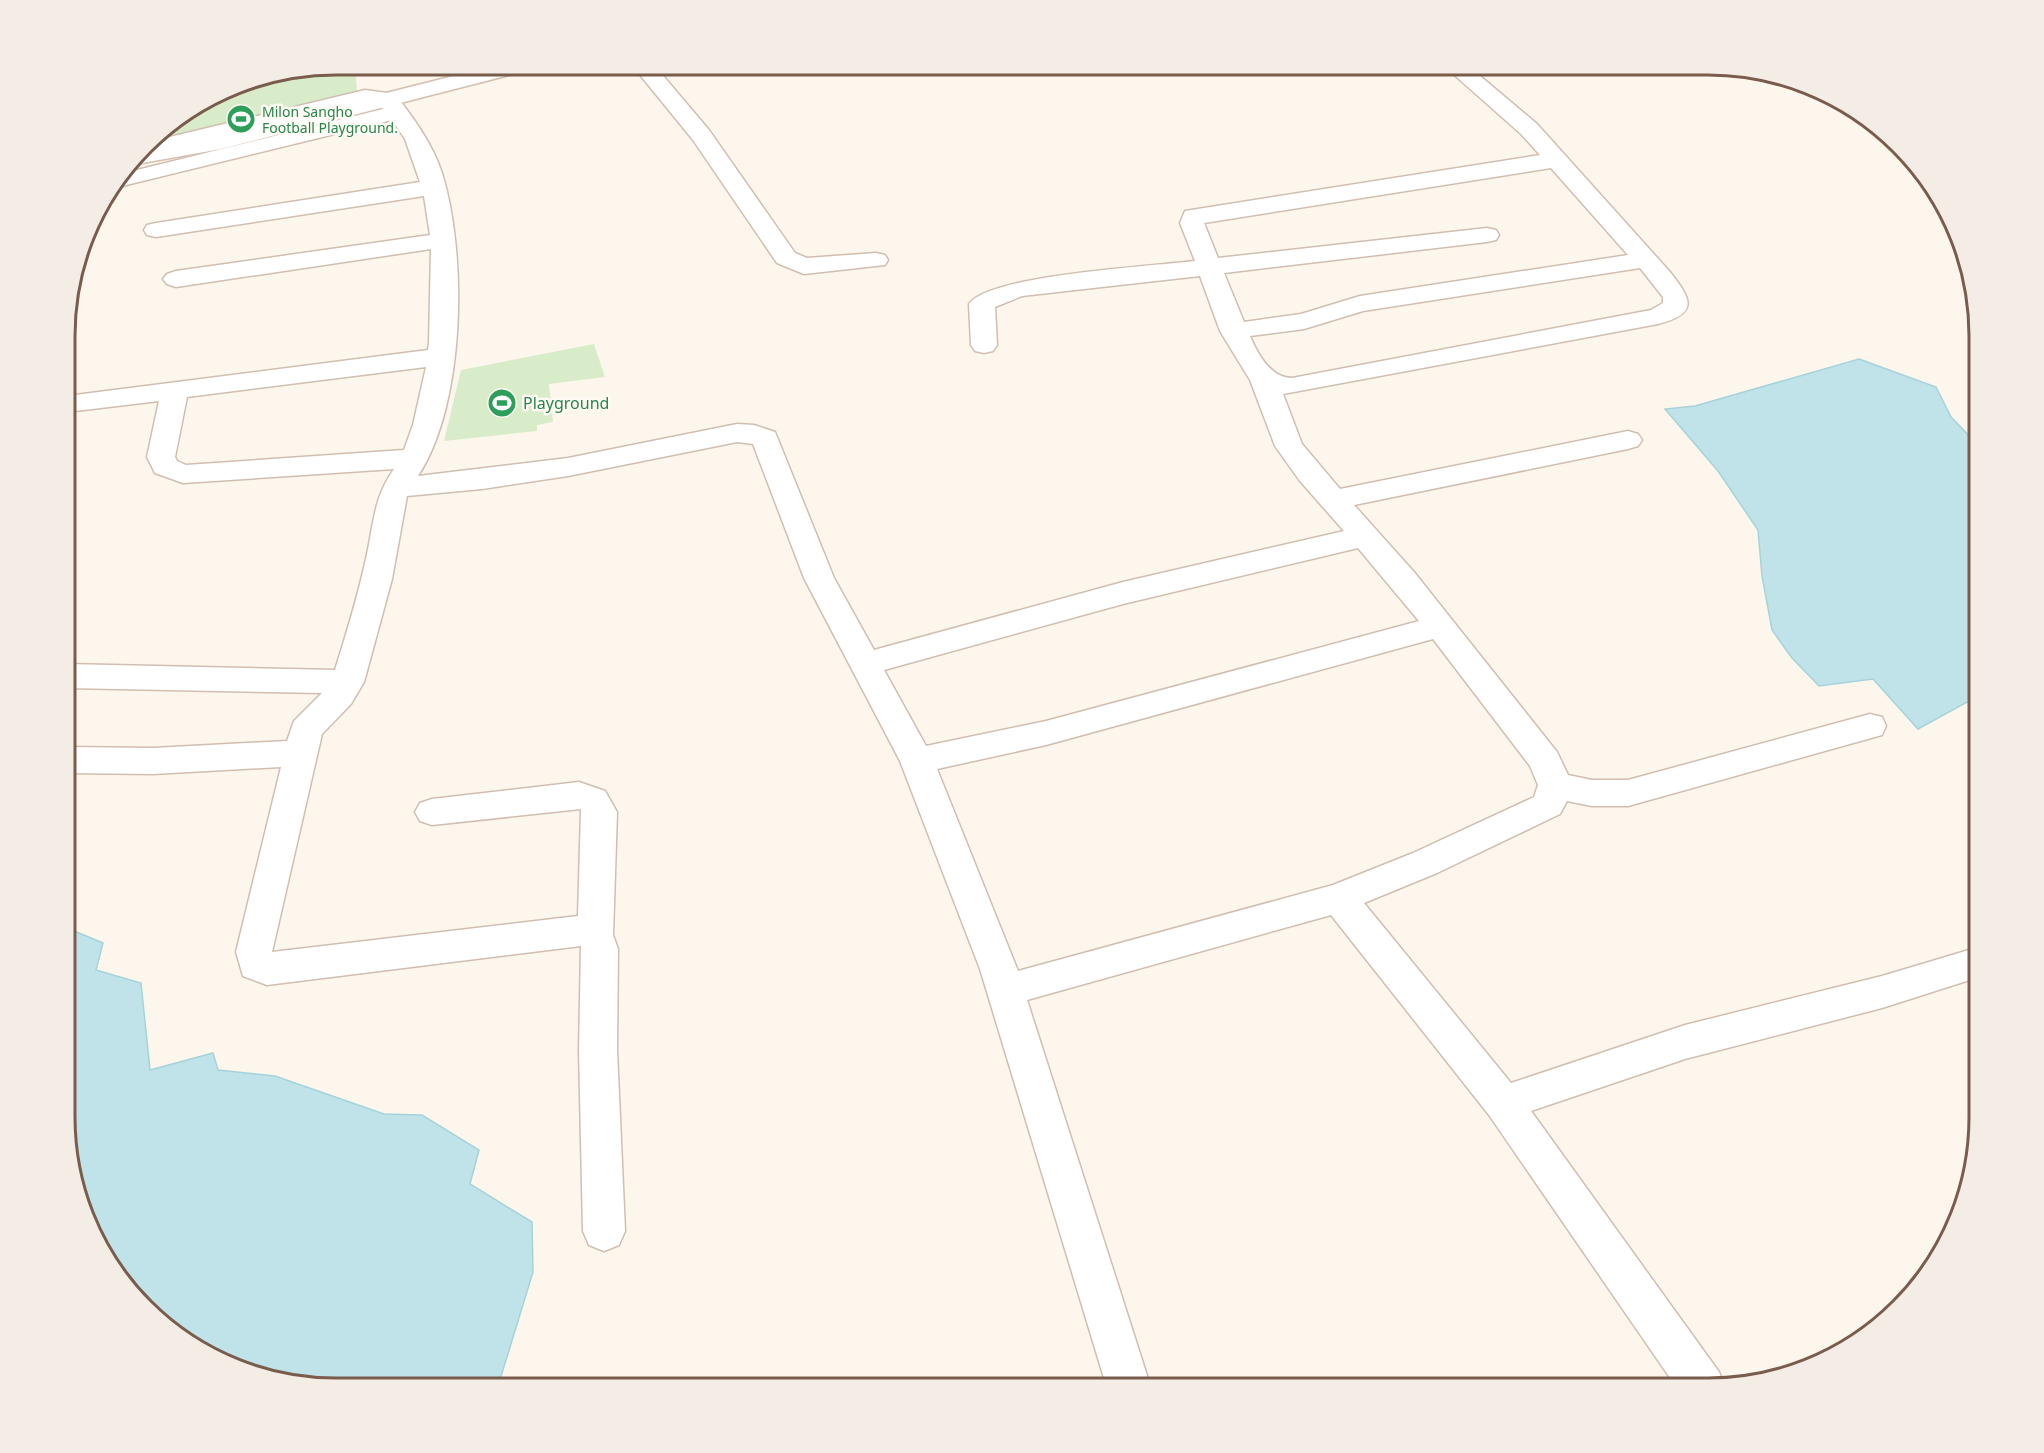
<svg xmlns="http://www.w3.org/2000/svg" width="2044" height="1453" viewBox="0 0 2044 1453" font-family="'Noto Sans',sans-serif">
<rect width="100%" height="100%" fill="#fdf6ec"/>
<g fill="#d8ecc9">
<polygon points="336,65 355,65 358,106 142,151 157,132 232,85"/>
<polygon points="594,344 605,377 549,384 553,422 537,425 537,431 444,441 461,370"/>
</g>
<g fill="#bfe3e8" stroke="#a5d3da" stroke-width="1.5">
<polygon points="1859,359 1936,387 1951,417 1979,446 1979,709 1967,702 1918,729 1873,679 1819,686 1792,658 1772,630 1762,576 1758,530 1718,471 1665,409 1695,406"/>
<polygon points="67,928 103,943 96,970 141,983 150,1070 213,1053 218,1070 275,1076 384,1114 422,1115 479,1150 470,1184 532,1222 533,1272 499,1383 491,1388 318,1388 267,1378 256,1366 246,1373 171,1333 101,1253 67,1152"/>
</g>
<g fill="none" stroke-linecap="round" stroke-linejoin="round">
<g stroke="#d1beb0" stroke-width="3">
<g id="street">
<polygon points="632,65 654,65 709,130 795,253 807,258 876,253 885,255 888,260 885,265 804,274 777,263 693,140"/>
<path d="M1443,65h24l70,59 133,148c21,27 30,41 -12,52l-375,70 19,50 38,45 288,-58 10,3 4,6 -4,6 -10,3 -274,56 60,67 143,180 11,23 24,5h36l242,-66 12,3 4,9 -4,9 -254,71h-36l-25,-5 -7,13 -123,59 -73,30 147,180 174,-58 197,-49 97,-29v30l-97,31 -197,51 -154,52 188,261 5,13 -15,3h-32l-188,-273 -158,-200 -304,85 124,388h-44l-127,-419 -80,-208 -96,-183 -51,-134 -16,-2 -169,34 -86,13 -75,7 -15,83 -28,103 -13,22 -29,30 -50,218 306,-36 3,-107 -149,16 -12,-4 -5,-9 5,-9 12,-4 147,-17 26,9 12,21 -4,123 5,14 -1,101 8,181 -6,14 -15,6 -15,-6 -6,-14 -4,-181 2,-104 -314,39 -24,-9 -7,-24 45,-185 -128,7 -86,-1v-26l86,1 134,-7 7,-20 28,-28 -255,-5v-24l268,6c11,-35 22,-71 30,-107 9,-36 7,-63 29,-94l-211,14 -28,-10 -8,-16 12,-56 -92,11v-16l361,-46 1,-7 2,-94 -255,38 -9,-3 -4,-5 4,-5 9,-3 254,-36 -6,-39 -268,41 -9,-2 -3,-5 3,-5 9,-2 264,-41 -15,-43 -13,-19 -278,68 11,-15 258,-64 -3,-4 -15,-1 -222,53 -5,-1 11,-14 216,-52 30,4c19,25 37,49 47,79 25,80 24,230 -24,303l150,-18 169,-34 17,1 21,7 59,146 40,72 249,-68 221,-51 -44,-50 -25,-35 -25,-66 -30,-49 -20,-55 -178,20 -27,11 2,38 -4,6 -9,2 -9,-2 -4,-6 -2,-41c20,-29 185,-38 226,-43l-15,-38 5,-12 355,-56 -19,-21zM1551,168l77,87 -268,41 -59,18 -57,8 -20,-49 263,-31 9,-2 3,-5 -3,-5 -9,-2 -269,30 -14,-35zM1640,268l23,29v6l-12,7 -359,68c-21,0 -34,-23 -42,-42l54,-7 59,-18zM426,367l-13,58 -9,25 -218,15 -9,-4 -2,-4 12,-60zM1358,548l61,73 -373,100 -120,25 -42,-76 239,-66zM1433,639l97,127 8,19 -4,12 -121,56 -80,32 -315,86 -81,-202 109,-24z"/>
</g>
</g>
<g stroke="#d6c0b0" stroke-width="3">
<polygon id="secondary" points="497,65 532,65 529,70 221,149 131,165 142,151 220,135"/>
</g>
<use href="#street" fill="#fff" fill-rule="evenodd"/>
<use href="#secondary" fill="#fff" fill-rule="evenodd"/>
</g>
<defs>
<g id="stadium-disc" transform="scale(1.5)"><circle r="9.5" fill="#2e9e5b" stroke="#fffaf3"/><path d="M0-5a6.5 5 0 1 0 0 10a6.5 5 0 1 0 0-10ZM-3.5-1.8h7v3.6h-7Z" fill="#fff"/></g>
</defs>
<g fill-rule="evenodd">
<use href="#stadium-disc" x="241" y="119"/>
<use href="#stadium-disc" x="502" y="403"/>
</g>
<g text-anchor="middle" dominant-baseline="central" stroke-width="5" stroke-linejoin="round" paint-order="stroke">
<g font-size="14" fill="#27864d" stroke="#fffaf3" text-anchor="start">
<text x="262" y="111">Milon Sangho<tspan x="262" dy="16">Football Playground.</tspan></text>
</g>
<g font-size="16" fill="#27864d" stroke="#fffaf3" text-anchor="start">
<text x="523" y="403">Playground</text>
</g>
</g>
<path d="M0 0H2044V1453H0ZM336 75H1708A261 261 0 0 1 1969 336V1117A261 261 0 0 1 1708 1378H336A261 261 0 0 1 75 1117V336A261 261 0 0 1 336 75Z" fill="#f4ede6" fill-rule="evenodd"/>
<path fill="none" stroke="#7a5c4d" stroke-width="3" d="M336 75H1708A261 261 0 0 1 1969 336V1117A261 261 0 0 1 1708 1378H336A261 261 0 0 1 75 1117V336A261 261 0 0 1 336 75Z"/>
</svg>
